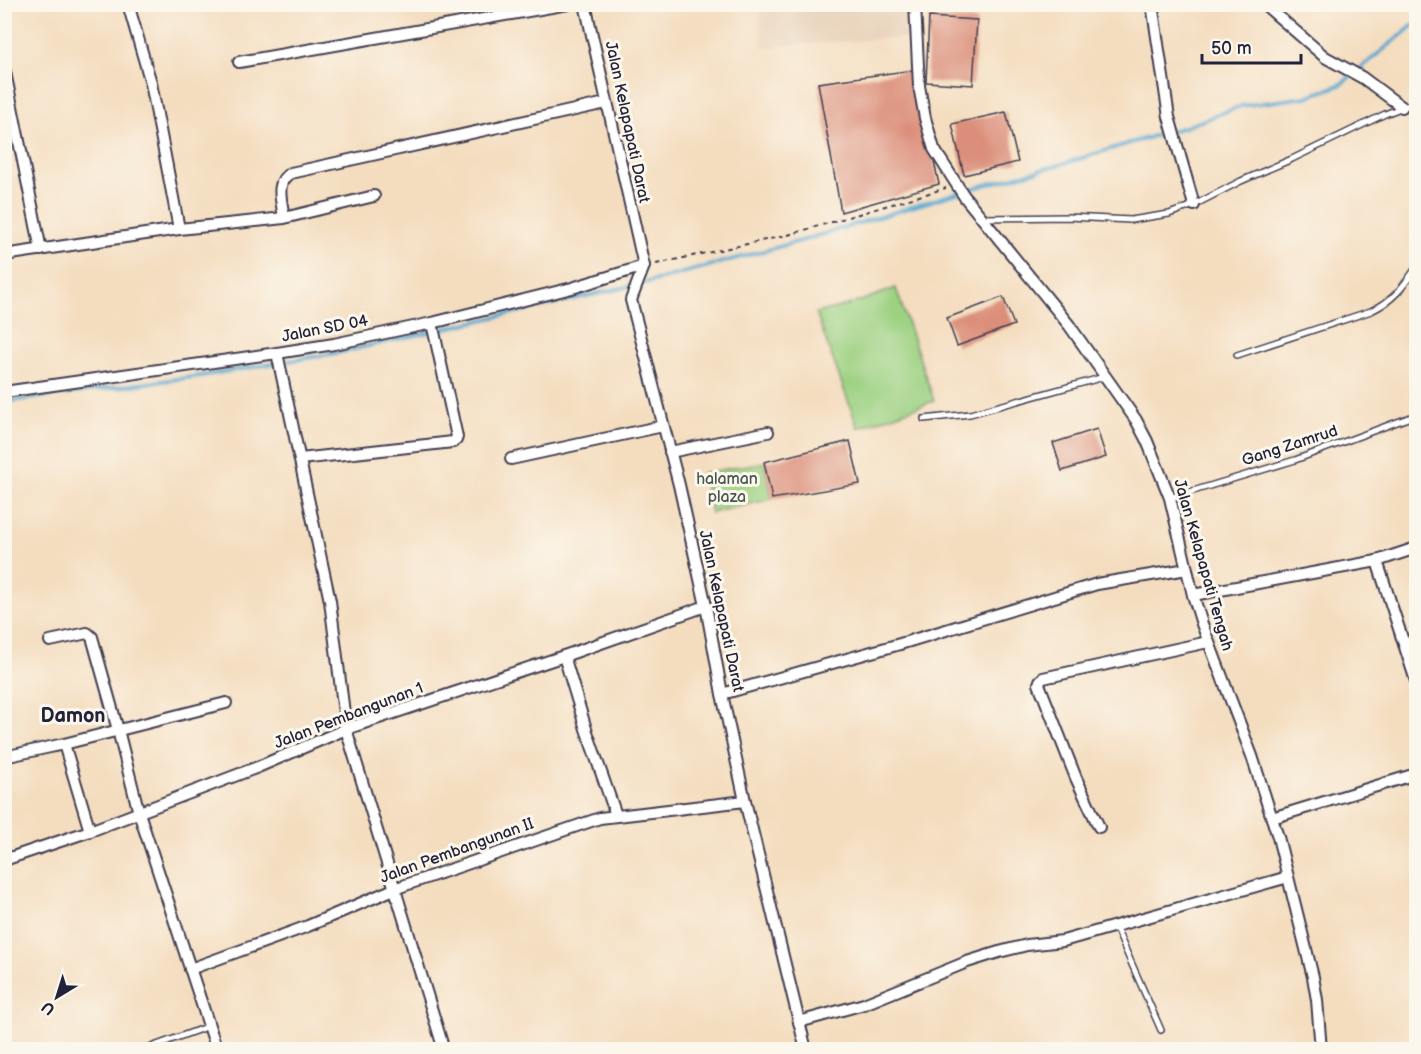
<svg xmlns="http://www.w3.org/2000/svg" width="1421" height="1054" viewBox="0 0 1421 1054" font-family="'Balsamiq Sans',sans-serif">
<rect width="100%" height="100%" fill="#fbf7ec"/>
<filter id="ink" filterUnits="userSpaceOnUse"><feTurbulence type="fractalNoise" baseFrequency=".0167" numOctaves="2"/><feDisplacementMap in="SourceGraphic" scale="12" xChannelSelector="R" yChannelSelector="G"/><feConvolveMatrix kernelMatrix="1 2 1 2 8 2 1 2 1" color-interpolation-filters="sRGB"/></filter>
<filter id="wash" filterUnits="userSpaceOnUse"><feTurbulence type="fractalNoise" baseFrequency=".008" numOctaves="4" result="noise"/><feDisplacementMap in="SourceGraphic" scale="24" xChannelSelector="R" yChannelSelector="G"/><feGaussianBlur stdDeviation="1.35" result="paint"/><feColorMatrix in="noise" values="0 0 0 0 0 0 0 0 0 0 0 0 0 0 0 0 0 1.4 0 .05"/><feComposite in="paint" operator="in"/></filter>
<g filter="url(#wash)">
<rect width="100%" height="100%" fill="#f4ddbf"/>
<polygon fill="#e7cfb6" points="759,5 907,5 908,37 762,47"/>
<g fill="#9dd182" stroke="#607a5e" stroke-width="1.5">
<polygon points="896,288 934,401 858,428 816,313 855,303"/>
<polygon points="764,462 772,499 711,513 702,473"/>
</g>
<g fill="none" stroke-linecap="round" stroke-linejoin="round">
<polyline stroke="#54a4ce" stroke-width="4" points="4,402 200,376 342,352 657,280 804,240 967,190 1069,162 1130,143 1185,127 1241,106 1306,97 1340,85 1416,23"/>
</g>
<g id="blocks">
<g fill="#db8e79">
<polygon points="929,17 977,20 973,85 926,82"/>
<polygon points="913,70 939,184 841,212 818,83"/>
<polygon points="1006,112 1018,162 964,175 952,124"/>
<polygon points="1003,297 1014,325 957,346 947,318"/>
<polygon points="1097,429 1106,457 1062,471 1053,443"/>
<polygon points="850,441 860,484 772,499 764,462"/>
</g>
</g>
</g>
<g filter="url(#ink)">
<use href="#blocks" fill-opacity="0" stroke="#423e4f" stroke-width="1.5"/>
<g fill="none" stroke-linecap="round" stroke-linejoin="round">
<g stroke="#423e4f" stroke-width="8">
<g id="lane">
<polyline points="982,218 1068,217 1131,220 1169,214 1194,205 1241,181 1292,159 1385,114 1416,102"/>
<path d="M1237,355l134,-44c22,-10 32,-24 45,-43"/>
<polyline points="924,419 970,414 1104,377"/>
<polyline points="1170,498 1295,460 1416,415"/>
<polyline points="1115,926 1161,1030"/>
<polyline points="143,1050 209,1026"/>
</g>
</g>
<g stroke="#423e4f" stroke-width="14">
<g id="street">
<polyline points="128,4 151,83 179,229"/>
<polyline points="585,4 644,266 631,300 679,485 706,606 722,694 745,801 806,1050"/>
<polyline points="915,4 919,86 925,118 934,149 964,196 1069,325 1136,420 1147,441 1170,498 1193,595 1202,624 1252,756 1278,837 1313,977 1317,1000 1321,1050"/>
<polyline points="1152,4 1169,117 1194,205"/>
<polyline points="1264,4 1325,57 1363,78 1402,107"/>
<polyline points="239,62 568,4"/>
<polyline points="4,67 41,250"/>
<path d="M284,218c-2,-16 -10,-37 7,-45l315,-70"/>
<polyline points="4,255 179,229 284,218 374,196"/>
<polyline points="277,353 330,601 346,729 444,1050"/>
<polyline points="4,392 277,353 334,344 432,323 572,288 644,266"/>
<polyline points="670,452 768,432"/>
<polyline points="300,459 453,442 456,440 457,437 432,323"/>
<polyline points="511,459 663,426"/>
<polyline points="1377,561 1416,681"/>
<polyline points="1193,595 1377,561 1416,548"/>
<polyline points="50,641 87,633 92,637 118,730 139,813 217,1050"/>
<polyline points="1404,644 1416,640"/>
<polyline points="564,656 586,729 616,815"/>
<polyline points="722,694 900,644 1097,584 1187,569"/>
<polyline points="64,744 90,831"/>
<polyline points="4,757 64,744 226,703"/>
<polyline points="1272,818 1416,774"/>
<polyline points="1099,827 1076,778 1039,684 1040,681 1043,678 1208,642"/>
<polyline points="4,860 90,831 258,767 346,729 564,656 706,606"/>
<polyline points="190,969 308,926 394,889 600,818 745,801"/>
<polyline points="799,1022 864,1004 967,962 999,952 1027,945 1063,941 1288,877"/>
</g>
</g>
<polyline stroke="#423e4f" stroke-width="2" stroke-dasharray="4.5 4.5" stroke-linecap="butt" points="656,264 788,235 946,188"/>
<use href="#lane" stroke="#fff" stroke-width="5"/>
<use href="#street" stroke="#fff" stroke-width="10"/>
</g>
</g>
<g text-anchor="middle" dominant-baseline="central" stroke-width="6" stroke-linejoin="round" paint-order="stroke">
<g font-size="16" fill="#22223b" stroke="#fbf7ec">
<text transform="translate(627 122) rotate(78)">Jalan Kelapapati Darat</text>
<text transform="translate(325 329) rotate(-11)">Jalan SD 04</text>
<text transform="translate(1290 446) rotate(-18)">Gang Zamrud</text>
<text transform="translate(1203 565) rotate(74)">Jalan Kelapapati Tengah</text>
<text transform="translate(721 611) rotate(78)">Jalan Kelapapati Darat</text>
<text transform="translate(349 716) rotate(-21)">Jalan Pembangunan 1</text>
<text transform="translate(457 851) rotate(-20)">Jalan Pembangunan II</text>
</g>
<g font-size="16" fill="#475750" stroke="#fbf7ec">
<text x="727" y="479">halaman<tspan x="727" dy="18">plaza</tspan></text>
</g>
<g font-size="20" font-weight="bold" fill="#22223b" stroke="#fbf7ec">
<text x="73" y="716">Damon</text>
</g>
</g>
<rect width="1421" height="1054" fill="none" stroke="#fbf7ec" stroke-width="24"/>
<g transform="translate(57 997) rotate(218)" stroke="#fbf7ec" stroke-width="4.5" paint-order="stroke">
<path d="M0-4.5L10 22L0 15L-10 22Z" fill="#22223b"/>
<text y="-9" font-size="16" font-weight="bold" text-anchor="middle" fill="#22223b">U</text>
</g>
<path d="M1202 54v9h99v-9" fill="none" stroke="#22223b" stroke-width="3"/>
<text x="1211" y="54" font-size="18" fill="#22223b" stroke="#fbf7ec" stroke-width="4.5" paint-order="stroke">50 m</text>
</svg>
